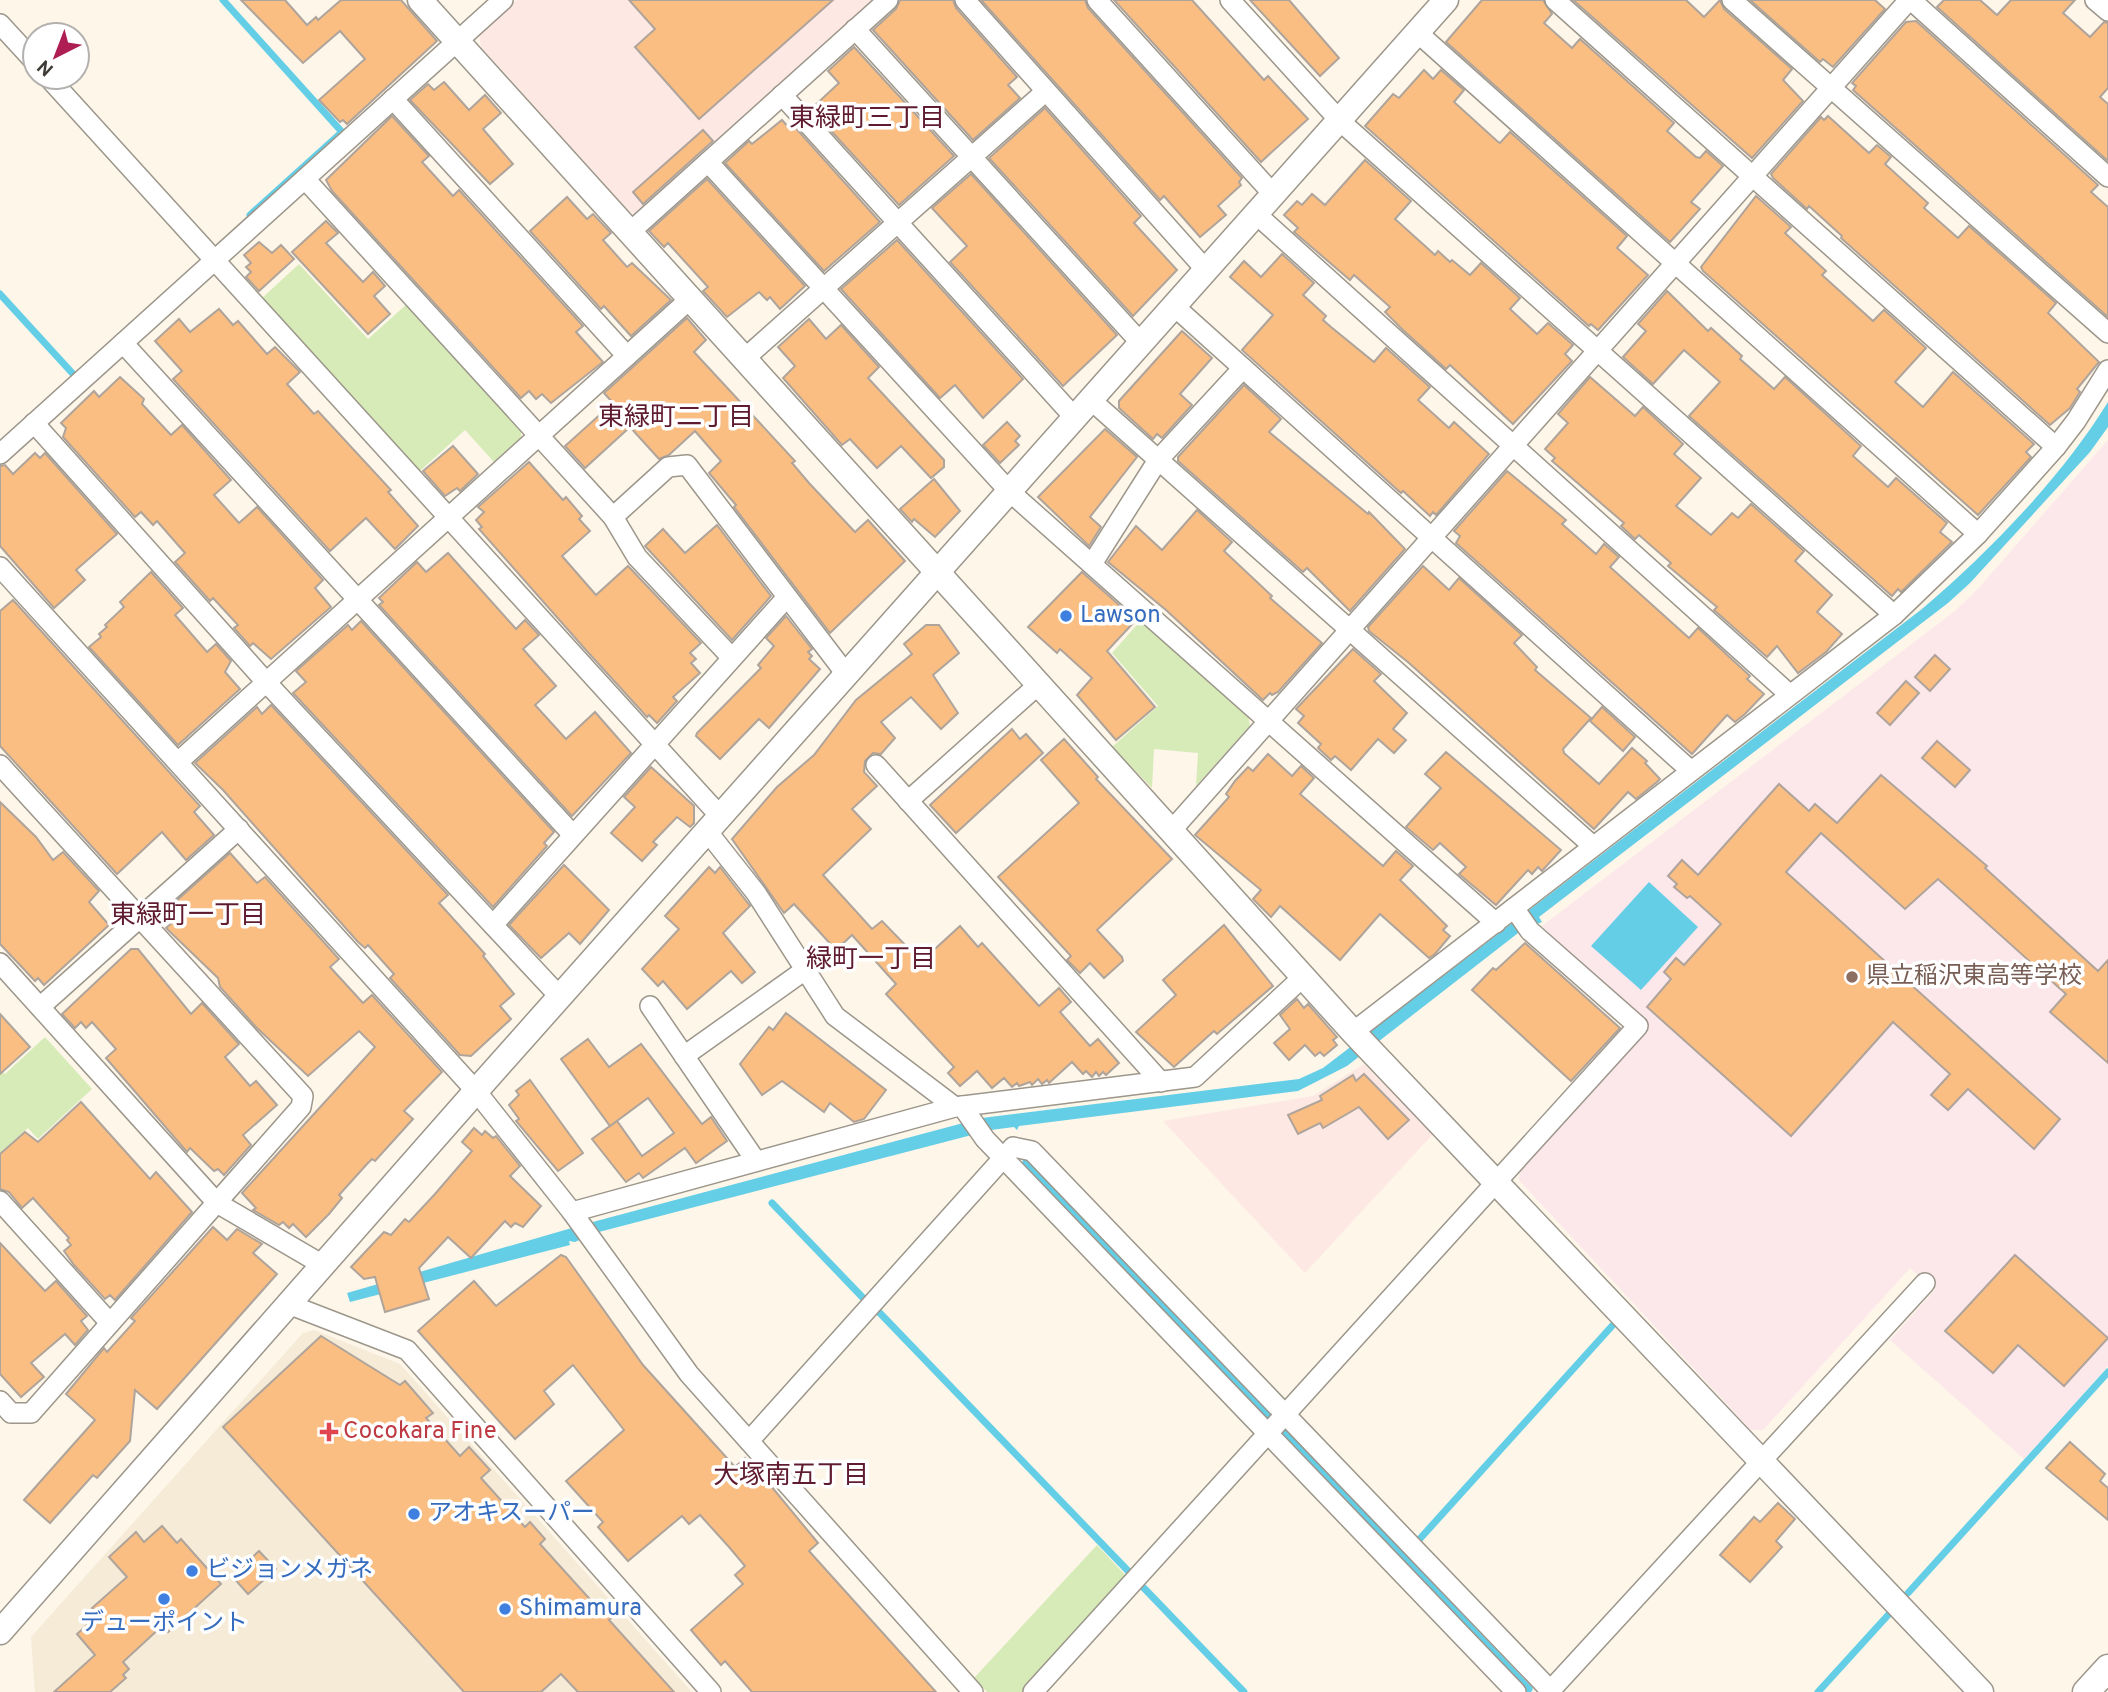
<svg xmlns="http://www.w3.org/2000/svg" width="2108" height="1692" viewBox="0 0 2108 1692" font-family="Overpass,'Noto Sans JP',sans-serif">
<rect width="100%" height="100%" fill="#fdf6e9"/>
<polygon fill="#f5ebd7" points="314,1330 400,1364 692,1692 35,1692 31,1637 303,1333"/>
<g fill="#fde8e4">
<polygon points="517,0 878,0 640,215 630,212 481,47 479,34"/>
<polygon points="1364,1064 1433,1134 1305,1273 1163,1121 1313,1096"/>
</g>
<polygon fill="#fce7eb" points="2108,440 2108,1366 2024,1459 1890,1340 1935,1290 1910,1268 1763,1430 1751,1430 1519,1180 1520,1168 1650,1028 1542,926 1955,611 1978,589"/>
<g fill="#d7ebb8">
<polygon points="299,264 368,339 408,303 521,426 521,438 494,462 465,430 420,471 262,298"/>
<polygon points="1142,619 1248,715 1250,726 1196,786 1198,753 1154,749 1152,788 1112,747 1158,706 1112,653"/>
<polygon points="45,1037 92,1089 38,1139 28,1128 0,1153 0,1069 5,1074"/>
<polygon points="1097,1545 1127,1577 1022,1692 987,1692 974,1678"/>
</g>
<g fill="#64cee6">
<path d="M2108,402v25l-18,25 -120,131 -22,20 -409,314 3,5 -20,8 -175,136 -49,25 -279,35 -2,4 -3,-3 -23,3 -396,103 -20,9 -6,-1 1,4 -220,57 -3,-9 242,-70 393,-105 317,-39 24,-11 599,-459c68,-58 139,-131 186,-207z"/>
<polygon points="1649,882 1698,927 1641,990 1591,946"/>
</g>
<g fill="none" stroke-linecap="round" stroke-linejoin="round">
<g stroke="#64cee6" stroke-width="7">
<polyline points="223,0 342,132 250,215"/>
<polyline points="0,294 74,375"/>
<polyline points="1026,1162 1270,1418"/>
<polyline points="772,1203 866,1301"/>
<polyline points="876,1309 1131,1574"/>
<polyline points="1283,1431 1529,1689"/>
<polyline points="1417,1542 1612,1326"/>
<polyline points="1141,1585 1244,1692"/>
<polyline points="1908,1593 2108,1372"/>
<polyline points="1818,1692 1889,1614"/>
</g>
</g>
<g fill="#fabe82" stroke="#afa49b" stroke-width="2">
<polygon points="241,0 285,0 307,25 316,17 318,20 341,0 401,0 437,41 347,124 343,120 340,122 319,100 365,59 340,31 303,63"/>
<polygon points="629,0 833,0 699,119 635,47 655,29"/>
<polygon points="900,0 953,0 956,8 1017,77 1008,85 1020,98 973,140 873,30 896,9"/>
<polygon points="981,0 1085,0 1088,8 1242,178 1239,182 1241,185 1218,206 1226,215 1200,237 1164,196 1160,200"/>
<polygon points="1114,0 1192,0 1264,80 1268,76 1308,119 1261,162"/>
<polygon points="1250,0 1289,0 1339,58 1320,76"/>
<polygon points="1482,0 1543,0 1552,14 1544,23 1572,48 1580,39 1674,123 1667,131 1696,157 1700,158 1706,151 1723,166 1691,202 1700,209 1670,242 1446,42"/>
<polygon points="1573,0 1686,0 1704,17 1720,0 1724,9 1792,69 1783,80 1803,101 1752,158"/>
<polygon points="1750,0 1875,0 1885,9 1833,67 1823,59 1820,62"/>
<polygon points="1944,0 1980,0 1997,15 2011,0 2075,0 2063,13 2090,37 2104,22 2108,23 2108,88 2100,97 2108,104 2108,161 1937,7"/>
<polygon points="1916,21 2098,185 2091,192 2108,207 2108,317 1853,90 1856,86 1852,83 1906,22"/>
<polygon points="854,47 954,156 899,205 811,109 839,83 828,71"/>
<polygon points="1424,70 1433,79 1441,70 1464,90 1454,102 1497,141 1500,143 1510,132 1627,236 1617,248 1648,275 1598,330 1591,324 1589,326 1365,126 1393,94 1399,98"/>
<polygon points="444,82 469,110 485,95 501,113 483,129 513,164 490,184 410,100 428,84 434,90"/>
<polygon points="1045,108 1141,216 1134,223 1177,270 1133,316 989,158"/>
<polygon points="392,116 429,156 422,162 453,196 459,190 583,326 576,332 603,362 551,403 542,394 536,399 529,391 521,398 332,191 326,180"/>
<polygon points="1828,116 1869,153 1877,145 1891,157 1885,164 1928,203 1924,208 1958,238 1969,226 2056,303 2048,313 2099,362 2077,389 2080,392 2070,408 2050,425 1841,238 1842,236 1809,206 1807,209 1773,178 1771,174 1821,117 1824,120"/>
<polygon points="782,120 789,128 793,125 880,222 824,271 725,163 749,141 752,144"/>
<polygon points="703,130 713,141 643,204 633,192"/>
<polygon points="1365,160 1411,201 1395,219 1435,255 1438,251 1450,262 1452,260 1470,275 1481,263 1520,298 1510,309 1537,334 1548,323 1573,345 1565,354 1572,361 1513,424 1450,365 1446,369 1403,330 1385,312 1390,307 1354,275 1350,280 1294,232 1298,228 1284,215 1297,201 1302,205 1312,194 1325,205"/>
<polygon points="971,174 1117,335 1063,386 950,262 967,246 932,208"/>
<polygon points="707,179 805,286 780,309 770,297 767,300 759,292 727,317 703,291 708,287 668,243 664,247 649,231"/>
<polygon points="1756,196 1791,227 1785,233 1826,271 1822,275 1873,321 1884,310 1926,348 1895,382 1923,407 1953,372 2034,444 2026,452 2031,457 1978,515 1703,271 1701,267"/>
<polygon points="567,197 587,219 593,214 611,233 603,240 627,267 632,263 671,300 631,336 604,306 601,309 530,231"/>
<polygon points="326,221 338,233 326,243 363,282 373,272 385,286 374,296 390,314 368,334 292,252"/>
<polygon points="897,240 1023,379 983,418 955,385 940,398 841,289"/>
<polygon points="259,242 272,253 281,245 294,259 259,291 246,277 251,272 246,267 251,263 244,255"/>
<polygon points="1282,254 1314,283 1303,295 1326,316 1323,320 1331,327 1374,362 1386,348 1430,387 1418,400 1449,428 1454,422 1489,454 1436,515 1433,512 1430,516 1403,491 1401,493 1242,350 1273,315 1230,277 1244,261 1261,277"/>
<polygon points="1667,291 1708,331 1711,328 1742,356 1740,359 1774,389 1785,377 1861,446 1853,456 1888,487 1896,478 1947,523 1940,532 1952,542 1901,592 1898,589 1892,596 1689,416 1720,382 1684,350 1653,384 1623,357 1646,331 1638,324"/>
<polygon points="219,309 233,325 238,321 267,354 275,347 300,372 287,384 314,414 318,411 391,490 388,492 418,526 395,549 366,518 330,551 173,379 182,371 155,341 179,319 190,332"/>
<polygon points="687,318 706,340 694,352 795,461 792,463 809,483 855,532 868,520 905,561 830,633 734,507 736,505 709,473 721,461 695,431 669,455 659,459 630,427 585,468 565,446 613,403 604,393"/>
<polygon points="809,319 826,339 841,325 879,367 868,378 944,460 944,467 931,478 901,446 877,468 850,439 842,445 783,378 795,366 778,347"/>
<polygon points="1182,331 1212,358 1180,394 1192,405 1162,438 1157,434 1153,439 1119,408 1119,401"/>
<polygon points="120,377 144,399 142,404 171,435 182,425 231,480 214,495 239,523 257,507 323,580 315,588 331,607 271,659 253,643 250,646 234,628 238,625 213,598 210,601 175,562 185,553 157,521 153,525 141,512 135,517 63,437 66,428 61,423 94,391 99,397"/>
<polygon points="1590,377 1635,416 1643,407 1683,444 1674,454 1701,478 1676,506 1711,535 1732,513 1738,518 1751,504 1804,551 1795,561 1832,595 1817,612 1842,634 1826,652 1798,673 1777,646 1767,657 1714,610 1717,607 1668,566 1671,563 1639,535 1635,539 1621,526 1624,523 1552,461 1555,458 1545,449 1568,423 1558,414"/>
<polygon points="1244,385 1281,419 1269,432 1368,514 1369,512 1405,549 1350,611 1307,568 1303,572 1178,461 1178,457"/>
<polygon points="1007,422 1020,436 1015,441 1019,445 1000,463 983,445"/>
<polygon points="1105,429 1137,457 1090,517 1101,527 1089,546 1038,497"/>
<polygon points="453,446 478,474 460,491 457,488 445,496 423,471"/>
<polygon points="35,453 40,458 45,453 117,534 76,570 85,580 54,608 0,546 0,466 5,465 13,474"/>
<polygon points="529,462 563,500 566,497 582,516 579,519 590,531 562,556 596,595 628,566 701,643 690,653 696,659 691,663 700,673 673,697 677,701 657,723 649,715 647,717 585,649 479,529 482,527 476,520 484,512 478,507"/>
<polygon points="1507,471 1566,520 1562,524 1596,554 1604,544 1619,557 1610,567 1689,638 1698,628 1750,676 1747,679 1764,694 1745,714 1735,722 1727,715 1692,754 1456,543 1460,536 1454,531"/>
<polygon points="934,479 960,511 935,537 914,519 912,522 900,509"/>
<polygon points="1197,510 1232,542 1224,551 1272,596 1270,598 1322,643 1278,692 1272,695 1270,693 1263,700 1166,610 1108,562 1136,526 1162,550"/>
<polygon points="717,525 771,596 732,640 645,546 663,529 685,553"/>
<polygon points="448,553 516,629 525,620 539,635 523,649 556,686 535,705 566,739 595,712 631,753 572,816 379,605 383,602 379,598 417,562 426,572"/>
<polygon points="1423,566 1449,590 1459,578 1522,635 1514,643 1537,667 1535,670 1591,718 1563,749 1564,753 1599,784 1632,748 1647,761 1645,763 1660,779 1657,782 1636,799 1628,792 1594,829 1409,663 1369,631 1368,627"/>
<polygon points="151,572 183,608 175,615 207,652 216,644 231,661 225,672 240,689 178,745 89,647 101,637 99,634 107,627 105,625 124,607 120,602"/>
<polygon points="1082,572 1136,620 1107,651 1155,707 1116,740 1077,695 1092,678 1060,649 1057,653 1028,627"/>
<polygon points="13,600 200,806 194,812 214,835 186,860 162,832 117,874 0,746 0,611"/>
<polygon points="786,616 812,649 808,652 812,656 809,659 820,669 769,728 759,719 720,759 696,736 697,733 761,668 758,665 774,646 766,638"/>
<polygon points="361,621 554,832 544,843 547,846 493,907 293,693 306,682 296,671 348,625 352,630"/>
<polygon points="926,625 939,625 959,653 933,675 958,713 941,729 911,697 881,722 895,738 881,754 873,753 865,761 864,772 877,786 852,809 871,829 823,875 872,929 882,921 912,952 916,949 925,958 960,926 978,947 982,943 1039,1006 1059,988 1071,1002 1060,1012 1090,1046 1098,1039 1119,1063 1106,1075 1103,1072 1099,1076 1096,1072 1092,1077 1086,1071 1083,1074 1072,1062 1049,1083 1047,1080 1042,1084 1038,1079 1032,1085 1030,1082 1019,1086 1017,1083 1012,1087 1004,1078 992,1088 977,1071 960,1086 948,1073 954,1067 886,994 896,984 852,935 836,950 794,904 784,913 732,839 777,787 814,755 856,700 912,654 904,644"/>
<polygon points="1353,649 1381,674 1374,681 1407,713 1393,729 1406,740 1394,753 1378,739 1351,770 1335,756 1331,760 1318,748 1321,744 1298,723 1304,716 1296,709"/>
<polygon points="1935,655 1950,669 1930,691 1915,677"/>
<polygon points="1906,681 1919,693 1890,725 1877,713"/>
<polygon points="271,705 448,895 439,903 485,954 483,956 514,994 500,1006 511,1019 471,1056 460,1055 390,978 394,974 368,945 365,948 358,942 223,790 195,763 257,707 262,714"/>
<polygon points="1602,707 1635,737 1623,751 1590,721"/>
<polygon points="1012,729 1020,739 1026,734 1043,753 956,833 930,805"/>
<polygon points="1064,739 1098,777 1096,779 1172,859 1097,930 1122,957 1123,961 1104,978 1090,963 1080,973 1067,960 1071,956 998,877 1079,803 1041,760"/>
<polygon points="1937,741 1970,770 1955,787 1922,758"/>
<polygon points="1446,752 1561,850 1542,871 1538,867 1532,874 1528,870 1496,905 1459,874 1466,867 1440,843 1433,850 1406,827 1441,788 1425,774"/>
<polygon points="1268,754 1292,776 1301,766 1314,778 1300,794 1383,866 1396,851 1413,866 1400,880 1447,926 1443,930 1450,936 1435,954 1429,958 1380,914 1340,960 1280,906 1271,917 1253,899 1261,890 1195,835 1229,797 1226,794 1235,781 1248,767 1253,771"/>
<polygon points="651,767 694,806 694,823 690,827 677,817 653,842 657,845 642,861 611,833 635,807 624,797"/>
<polygon points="1881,775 1987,866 1985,868 2098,971 2108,960 2108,1063 2050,1012 2066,994 1938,879 1905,909 1821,833 1786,872 2060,1119 2034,1149 1968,1089 1948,1110 1931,1095 1950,1074 1893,1022 1791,1136 1647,1007 1671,979 1664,972 1676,958 1684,965 1721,924 1690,896 1687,898 1674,887 1677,884 1668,876 1682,860 1698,875 1779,784 1809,811 1815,804 1837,823"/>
<polygon points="0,802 36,837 53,860 63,852 99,891 89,902 109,925 44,985 38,978 35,981 0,944"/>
<polygon points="230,853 257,883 265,877 339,959 330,967 363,1003 372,995 442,1072 404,1111 413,1119 375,1161 372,1159 367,1164 339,1195 342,1198 329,1214 306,1237 293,1224 289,1228 283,1222 279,1225 253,1210 256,1208 242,1193 375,1047 359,1031 308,1076 257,1028 220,987 218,978 166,928 175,920 166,910"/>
<polygon points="564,865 609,910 580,944 569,933 541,958 509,925"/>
<polygon points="709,867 715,873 720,867 750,906 723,933 755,972 742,983 731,971 687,1009 663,981 658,986 642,969 679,929 665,916"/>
<polygon points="1224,925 1273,986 1217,1034 1214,1031 1174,1067 1136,1032 1176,995 1163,980"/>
<polygon points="1525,943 1620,1028 1571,1081 1472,990 1493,968 1496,970"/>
<polygon points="131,949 138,949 191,1014 202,1003 239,1044 225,1057 250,1086 256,1081 277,1105 243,1135 251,1145 224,1175 218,1169 214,1171 190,1148 187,1152 106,1058 116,1049 92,1022 86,1028 81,1022 75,1028 62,1014"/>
<polygon points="1297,999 1304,1008 1308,1004 1337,1037 1333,1040 1337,1045 1324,1056 1320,1052 1315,1056 1305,1045 1289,1060 1274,1043 1290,1029 1280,1015"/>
<polygon points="786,1013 886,1090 864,1119 854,1122 830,1103 824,1112 782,1081 762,1095 740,1064 769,1027 773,1030"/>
<polygon points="0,1014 30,1047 0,1074"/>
<polygon points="588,1039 609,1067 641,1044 702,1124 711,1117 727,1141 696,1163 685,1148 643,1178 639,1173 626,1182 592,1139 617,1121 642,1156 674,1133 648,1098 610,1126 561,1059"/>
<polygon points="1364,1074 1409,1120 1388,1139 1359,1107 1323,1128 1320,1123 1298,1134 1288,1115 1322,1100 1320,1096 1353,1075 1356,1081"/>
<polygon points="530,1080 583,1153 558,1171 516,1121 519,1119 509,1105 519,1095 516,1091"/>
<polygon points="81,1102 150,1179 156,1172 192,1212 115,1300 110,1295 105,1299 74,1265 64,1251 71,1245 67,1240 69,1238 33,1198 22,1208 9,1192 0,1189 0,1154 25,1132 38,1142"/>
<polygon points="474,1128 482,1135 485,1131 493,1138 496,1136 520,1166 510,1176 541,1206 523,1227 515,1223 511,1227 505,1221 471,1258 448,1237 419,1268 429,1299 385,1312 375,1277 364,1279 351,1267 384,1232 391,1235 405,1219 409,1222 435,1194 472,1151 462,1142"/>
<polygon points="213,1227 227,1240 237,1229 262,1244 253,1253 277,1274 157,1409 135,1390 130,1441 97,1478 93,1475 50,1523 24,1500 95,1420 66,1394 104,1348 107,1352 135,1321 131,1318"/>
<polygon points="0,1243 45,1291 56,1281 87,1316 81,1321 88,1330 75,1345 65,1334 31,1363 44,1377 21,1397 0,1374"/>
<polygon points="561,1255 566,1257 643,1365 735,1467 745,1458 771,1486 818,1543 809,1551 936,1692 752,1692 725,1661 721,1665 691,1630 743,1584 735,1575 745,1566 729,1547 700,1515 689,1524 682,1516 628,1561 598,1527 603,1522 566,1481 624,1430 573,1365 544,1391 554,1404 515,1439 418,1331 474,1281 496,1306"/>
<polygon points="2015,1255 2108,1338 2064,1386 2018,1345 1993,1373 1945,1331"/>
<polygon points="321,1336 400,1385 405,1381 433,1413 426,1418 460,1456 469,1447 490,1470 481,1478 525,1527 530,1522 545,1539 540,1544 596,1606 601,1601 614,1615 609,1620 674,1692 578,1692 561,1674 541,1692 464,1692 223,1427"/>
<polygon points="2070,1442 2105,1474 2100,1481 2108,1488 2108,1520 2046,1468"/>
<polygon points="1778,1503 1795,1519 1776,1541 1782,1547 1750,1582 1720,1555 1754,1517 1760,1522"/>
<polygon points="162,1526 177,1543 181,1539 221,1584 168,1632 162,1626 123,1662 129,1669 123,1675 126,1678 110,1692 54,1692 95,1655 77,1634 98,1615 92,1608 127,1577 109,1557 136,1532 144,1542"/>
<polygon points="259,1551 276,1569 248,1594 232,1576"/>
</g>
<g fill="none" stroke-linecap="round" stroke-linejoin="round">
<g stroke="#9c968b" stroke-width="22">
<g id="minor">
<polyline points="965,0 1206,270"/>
<polyline points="1097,0 1274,195"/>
<polyline points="1230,0 1340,121 1894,615"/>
<polyline points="1555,0 2056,447"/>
<polyline points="1732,0 2108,333"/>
<polyline points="1911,0 2108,177"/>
<polyline points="2095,0 2108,11"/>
<polyline points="0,24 35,62"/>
<polyline points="855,29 1141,343"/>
<polyline points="1418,33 1978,534"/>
<polyline points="48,77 720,816"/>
<polyline points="782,95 1075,418"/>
<polyline points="393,99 627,356"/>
<polyline points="708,162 1009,491 1496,923"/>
<polyline points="305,179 613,517 637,557 732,658"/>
<polyline points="1256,214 1789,694"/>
<polyline points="629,233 888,0"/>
<polyline points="1174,306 1690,770"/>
<polyline points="123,343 573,835"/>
<polyline points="744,359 1046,91"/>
<polyline points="1091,400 1593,846"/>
<polyline points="34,423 266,682 560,997"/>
<polyline points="0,454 503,0"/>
<polyline points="613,517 668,467 687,465 846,674"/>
<polyline points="1092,564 1158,460 1243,368"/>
<polyline points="0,567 476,1091 572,1212 689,1374 973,1692"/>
<polyline points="178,762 690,299"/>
<polyline points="0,765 303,1096 301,1107 31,1413 11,1413 0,1401"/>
<polyline points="876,765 1161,1082"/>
<polyline points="908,801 1038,685"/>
<polyline points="707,831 756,893 835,1016 955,1107"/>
<polyline points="1171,831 1909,0"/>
<polyline points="493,925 787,597"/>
<polyline points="0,963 217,1203 323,1265"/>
<polyline points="650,1006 756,1161"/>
<polyline points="40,1007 239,829"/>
<polyline points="1353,1032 1894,615 1978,534 2056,447 2076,421 2108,370"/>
<polyline points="684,1056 805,970"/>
<polyline points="962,1106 985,1139 1516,1692"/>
<polyline points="0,1201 110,1323"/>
<polyline points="572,1212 955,1107 1195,1077 1303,977"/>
<polyline points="288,1304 407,1350 711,1692"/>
<polyline points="749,1441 1013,1147 1032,1151 1552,1692"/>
<polyline points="1033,1692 1638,1026 1530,931 1514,908"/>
<polyline points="1549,1692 1925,1283"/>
</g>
</g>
<g stroke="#9c968b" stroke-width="27">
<g id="tertiary">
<polyline points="420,0 1353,1032 1981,1692"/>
<polyline points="0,1632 476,1091 1446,0"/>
</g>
</g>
<g stroke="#9c968b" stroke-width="29">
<polyline id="secondary" points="2086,1692 2108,1668"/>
</g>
<use href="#minor" stroke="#fff" stroke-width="19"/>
<use href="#tertiary" stroke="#fff" stroke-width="24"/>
<use href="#secondary" stroke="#fff" stroke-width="26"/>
</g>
<g fill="#3f7fe0" stroke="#fff" stroke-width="2.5">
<circle cx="1066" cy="616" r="7"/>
<circle cx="414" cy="1514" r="7"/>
<circle cx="192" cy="1571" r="7"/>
<circle cx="164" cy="1599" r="7"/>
<circle cx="505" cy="1609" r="7"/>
</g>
<circle fill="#8d6e63" stroke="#fff" stroke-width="2.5" cx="1852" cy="977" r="7"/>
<path fill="#e0444e" stroke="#fff" stroke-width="2.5" d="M325.5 1421.5h7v7h7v7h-7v7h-7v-7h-7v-7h7z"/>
<g text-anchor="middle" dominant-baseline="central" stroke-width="7" stroke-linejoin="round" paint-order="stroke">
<g font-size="24" fill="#366cbe" stroke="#fff" text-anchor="start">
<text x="1080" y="616">Lawson</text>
<text x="428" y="1514">アオキスーパー</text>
<text x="206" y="1571">ビジョンメガネ</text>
<text x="519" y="1609">Shimamura</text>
<text x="164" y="1624" text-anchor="middle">デューポイント</text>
</g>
<g font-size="24" fill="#785e54" stroke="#fff" text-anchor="start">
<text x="1866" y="977">県立稲沢東高等学校</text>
</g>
<g font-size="24" fill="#be3a42" stroke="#fff" text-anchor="start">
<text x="343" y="1432">Cocokara Fine</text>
</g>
<g font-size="26" fill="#5f1b2f" stroke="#fff">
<text x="867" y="119">東緑町三丁目</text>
<text x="676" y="418">東緑町二丁目</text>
<text x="188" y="916">東緑町一丁目</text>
<text x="871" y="960">緑町一丁目</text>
<text x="791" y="1476">大塚南五丁目</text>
</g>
</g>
<g transform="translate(56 56) rotate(222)"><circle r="33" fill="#ffffff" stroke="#b2b1af" stroke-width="2"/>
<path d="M0-5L12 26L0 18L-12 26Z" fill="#ae1e52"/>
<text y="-10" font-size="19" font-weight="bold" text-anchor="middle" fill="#3f3c37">N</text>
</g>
</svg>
